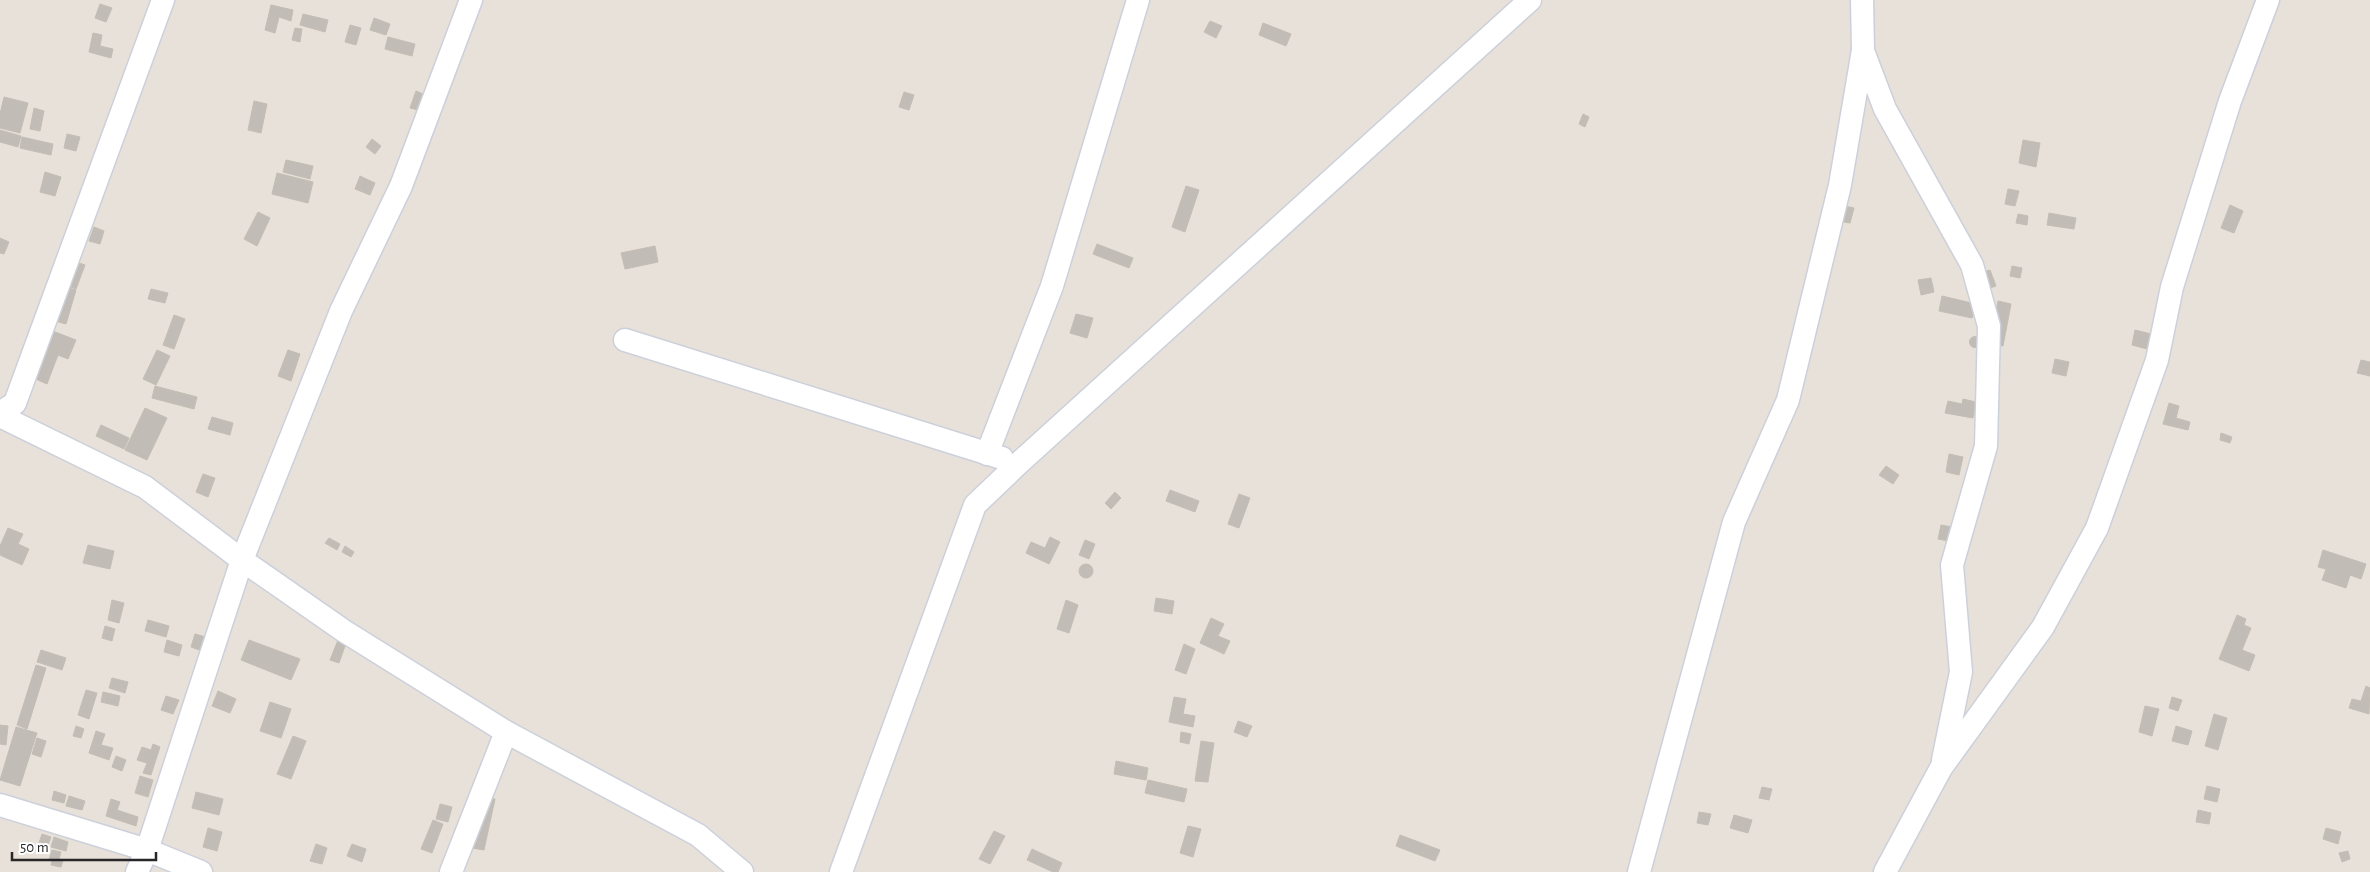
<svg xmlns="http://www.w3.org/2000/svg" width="2370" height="872" viewBox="0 0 2370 872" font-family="'Alegreya Sans',sans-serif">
<rect width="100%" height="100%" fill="#e8e1da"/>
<g fill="#c1bcb5" stroke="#c3bdb4">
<polygon points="100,4 112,8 106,22 95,18"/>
<polygon points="271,5 293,10 291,21 279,17 275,33 265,30"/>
<polygon points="303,14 328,20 325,32 300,25"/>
<polygon points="374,18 390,24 386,35 370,30"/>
<polygon points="1210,21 1222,26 1216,38 1204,32"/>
<polygon points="1263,23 1291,34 1286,46 1259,35"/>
<polygon points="350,25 361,28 356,45 345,42"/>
<polygon points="295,28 302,29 300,42 292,40"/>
<polygon points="93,33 102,35 100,46 113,49 111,58 89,52"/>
<polygon points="388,37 415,44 412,56 385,49"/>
<polygon points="416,91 423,94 418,110 410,108"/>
<polygon points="904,92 914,95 909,110 899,107"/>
<polygon points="4,97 28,103 20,133 0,128 0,114"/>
<polygon points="254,101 267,104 261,133 248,130"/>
<polygon points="34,108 44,111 40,131 30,129"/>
<polygon points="1583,114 1589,117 1585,127 1579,124"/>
<polygon points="0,130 21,136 18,147 0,142"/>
<polygon points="67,134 80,137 76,151 64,148"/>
<polygon points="22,137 53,144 51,155 20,148"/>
<polygon points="372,139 381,146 375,154 366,147"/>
<polygon points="2023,140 2040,143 2036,167 2019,163"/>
<polygon points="286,160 313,166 310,179 283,172"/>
<polygon points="45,172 61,177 55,196 40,192"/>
<polygon points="277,173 313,182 308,203 272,194"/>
<polygon points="360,176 375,183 370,195 355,189"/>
<polygon points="1186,186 1199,190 1185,232 1172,227"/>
<polygon points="2008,189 2019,191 2015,206 2005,204"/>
<polygon points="1840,205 1854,208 1850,223 1837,221"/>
<polygon points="2230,205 2243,211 2234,233 2221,228"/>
<polygon points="258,212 270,218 257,246 244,239"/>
<polygon points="2049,213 2076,218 2074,229 2047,225"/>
<polygon points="2018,214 2028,216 2027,225 2016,223"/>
<polygon points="94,227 104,231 100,244 89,241"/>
<polygon points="0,238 9,242 4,254 0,253"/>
<polygon points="1097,244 1133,258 1129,268 1093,254"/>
<polygon points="655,246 658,262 625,269 621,253"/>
<polygon points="73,261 85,265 76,289 65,285"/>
<polygon points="2012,266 2022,268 2020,278 2010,276"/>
<polygon points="1990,270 1996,286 1987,289 1981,273"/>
<polygon points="1931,278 1934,292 1921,295 1918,280"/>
<polygon points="61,286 76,290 66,324 52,320"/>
<polygon points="151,289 168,293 165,303 148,299"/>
<polygon points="1942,296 1976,304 1972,318 1939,311"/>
<polygon points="1998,301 2011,304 2003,346 1990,343"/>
<polygon points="1076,314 1093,318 1087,338 1070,333"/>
<polygon points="174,315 185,319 174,349 163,345"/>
<polygon points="50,330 76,340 68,359 58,355 47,384 31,377"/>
<polygon points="2135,330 2151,334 2147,349 2132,345"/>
<circle cx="1975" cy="342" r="5.5"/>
<polygon points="157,350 170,356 156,385 143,379"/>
<polygon points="288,350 300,354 291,381 278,376"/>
<polygon points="2055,359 2069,362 2066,376 2052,373"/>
<polygon points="2361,360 2370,362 2370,376 2357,373"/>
<polygon points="155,386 197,397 194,409 152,398"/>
<polygon points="1963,399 1976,402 1973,418 1945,413 1948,401 1962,404"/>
<polygon points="2169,403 2179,406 2176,418 2190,422 2188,430 2163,424"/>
<polygon points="145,408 167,418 147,460 125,450"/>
<polygon points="212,417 233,423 230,435 208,429"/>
<polygon points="101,425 129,438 124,449 96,436"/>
<polygon points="2221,433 2232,437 2230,443 2220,440"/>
<polygon points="1949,454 1963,457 1959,475 1946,472"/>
<polygon points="1886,466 1899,475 1893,484 1879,475"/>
<polygon points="203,474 215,478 208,497 196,492"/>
<polygon points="1170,490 1199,501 1195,512 1166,501"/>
<polygon points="1115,492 1121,498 1111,509 1105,503"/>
<polygon points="1239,494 1250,498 1239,528 1228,524"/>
<polygon points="1941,525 1952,527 1949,541 1938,539"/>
<polygon points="8,528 23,534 18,544 29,549 22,565 0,555 0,546"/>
<polygon points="1050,537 1060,542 1049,564 1026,553 1031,542 1045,548"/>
<polygon points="329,538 340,544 337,550 325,543"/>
<polygon points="1085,540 1095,544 1089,559 1079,555"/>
<polygon points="88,545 114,551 110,569 83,563"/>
<polygon points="345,546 354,552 351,557 342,552"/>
<polygon points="2323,550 2366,564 2361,579 2350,575 2346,588 2322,580 2326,569 2318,567"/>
<circle cx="1086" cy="571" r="7"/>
<polygon points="1156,598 1174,601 1172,614 1154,611"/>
<polygon points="112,600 124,603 119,623 108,620"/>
<polygon points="1066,600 1078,605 1069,633 1057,629"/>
<polygon points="2237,615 2246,619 2244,625 2251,628 2242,650 2255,655 2249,671 2219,659"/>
<polygon points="1211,618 1224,624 1218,636 1230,641 1224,654 1200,643"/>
<polygon points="148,620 169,626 166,637 145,631"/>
<polygon points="105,626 115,629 112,641 102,638"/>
<polygon points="195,634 206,637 202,651 191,647"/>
<polygon points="167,640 182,645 179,656 164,652"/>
<polygon points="249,640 300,659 291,680 241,660"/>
<polygon points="338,640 346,643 339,663 330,660"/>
<polygon points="1184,644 1195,649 1186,674 1175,670"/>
<polygon points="41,650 66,658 62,670 37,662"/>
<polygon points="36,665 46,668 27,729 17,725"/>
<polygon points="112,678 128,682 125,693 109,688"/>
<polygon points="2366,686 2370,688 2369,714 2349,708 2352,699 2361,701"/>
<polygon points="86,690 97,693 89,719 78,715"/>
<polygon points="218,691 236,699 230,713 212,706"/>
<polygon points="103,692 120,696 118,706 101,702"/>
<polygon points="166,696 179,700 173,714 161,710"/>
<polygon points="1174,697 1186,699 1183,714 1195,716 1193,727 1169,722"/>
<polygon points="2172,697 2182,700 2178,711 2169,708"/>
<polygon points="270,702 291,709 281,738 260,731"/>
<polygon points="2145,706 2159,709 2152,736 2139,732"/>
<polygon points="2214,714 2227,718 2218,750 2205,746"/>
<polygon points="1238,721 1252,726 1247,737 1234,732"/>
<polygon points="0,725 8,726 6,745 0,744"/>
<polygon points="76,726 84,729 81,738 73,736"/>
<polygon points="2176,726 2192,731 2188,745 2172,741"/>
<polygon points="16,727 37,733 20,786 0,780"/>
<polygon points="96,731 105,734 101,745 113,748 109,760 89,753"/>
<polygon points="1181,732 1191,734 1189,744 1180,742"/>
<polygon points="293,736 306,741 291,779 277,774"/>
<polygon points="37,738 46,741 41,757 32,754"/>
<polygon points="1201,741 1214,743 1208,782 1195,781"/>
<polygon points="153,744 160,747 151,775 143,773 147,763 137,760 142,747 151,750"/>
<polygon points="116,756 126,760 122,771 112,767"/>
<polygon points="1116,761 1148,768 1146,780 1114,774"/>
<polygon points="140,776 153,780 148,797 135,793"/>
<polygon points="1148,780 1187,789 1184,802 1145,793"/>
<polygon points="2207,786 2220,789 2217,802 2204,799"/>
<polygon points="1762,787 1772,789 1769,800 1759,798"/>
<polygon points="54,791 66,795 64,803 52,800"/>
<polygon points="196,792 223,799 219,815 192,808"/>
<polygon points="69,796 85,801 82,810 66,806"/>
<polygon points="483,797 495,799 484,850 472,848"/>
<polygon points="111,799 120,802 117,810 138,817 136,826 106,816"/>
<polygon points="440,804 452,807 448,822 436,819"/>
<polygon points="2198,810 2211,813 2209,824 2196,822"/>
<polygon points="1699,812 1711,814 1708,825 1697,823"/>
<polygon points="1734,815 1752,820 1748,833 1730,828"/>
<polygon points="433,820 443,824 432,853 421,849"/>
<polygon points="1188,826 1201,829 1193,857 1180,853"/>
<polygon points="208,828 222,832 217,851 203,847"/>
<polygon points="2326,828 2341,832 2338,844 2323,839"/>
<polygon points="994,831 1005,836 990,864 979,859"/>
<polygon points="42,834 51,837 48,845 39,843"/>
<polygon points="1400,835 1440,850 1435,861 1396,846"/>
<polygon points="54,837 68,842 66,851 51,847"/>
<polygon points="316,844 327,848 322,864 310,861"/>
<polygon points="352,844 366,849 362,862 347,856"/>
<polygon points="1032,849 1062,863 1058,872 1053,872 1027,860"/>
<polygon points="52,850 61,852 59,859 63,860 61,867 51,865 52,861 49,860"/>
<polygon points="2348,851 2350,859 2342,862 2339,853"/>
</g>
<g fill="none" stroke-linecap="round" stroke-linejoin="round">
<g stroke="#ccd0db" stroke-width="25">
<g id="minor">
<polyline points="1863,51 1885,109 1972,265 1989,326 1986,446 1952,565 1961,672 1943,760"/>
<polyline points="625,340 1002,458"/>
<polyline points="0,413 15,403 163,0"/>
<polyline points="0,416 145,487 242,560 344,631 506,732 698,835 742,872"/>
<polyline points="987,454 1052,286 1138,0"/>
<polyline points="0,805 147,850 201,872"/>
<polyline points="137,872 147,850 242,560 341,311 401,186 471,0"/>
<polyline points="451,872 506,732"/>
<polyline points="841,872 975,505 1020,462 1530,0"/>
<polyline points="1639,872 1734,522 1788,400 1840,185 1863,50 1862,0"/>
<polyline points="1885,872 1941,768 2043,627 2097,528 2157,360 2172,287 2230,101 2268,0"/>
</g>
</g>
<use href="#minor" stroke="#fff" stroke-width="22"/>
</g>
<path d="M12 852v8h144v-8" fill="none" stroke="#272727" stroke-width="2.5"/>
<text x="20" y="852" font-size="15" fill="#272727" stroke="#ffffff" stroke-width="4" paint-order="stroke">50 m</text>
</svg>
